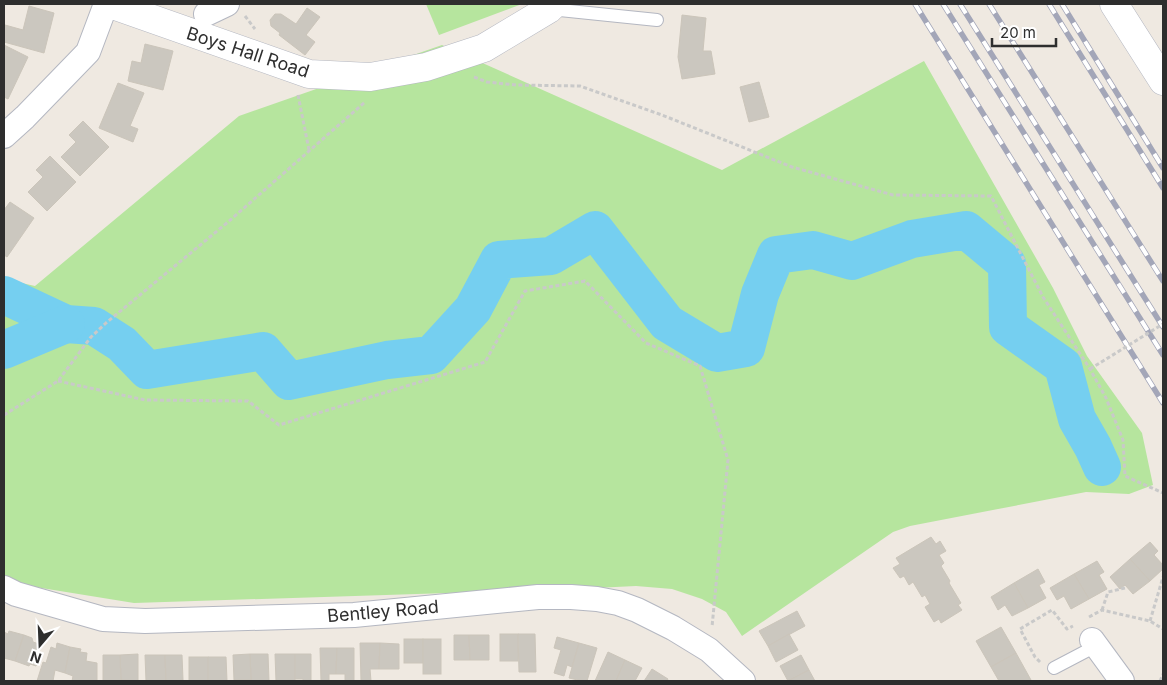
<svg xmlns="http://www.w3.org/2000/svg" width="1167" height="685" viewBox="0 0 1167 685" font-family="Inter,sans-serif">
<rect width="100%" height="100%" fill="#efe9e1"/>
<g fill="#b6e59e">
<polygon points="426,4 522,4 439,35"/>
<polygon points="442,45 722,170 924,61 1053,288 1087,356 1142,433 1153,485 1129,494 1086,492 910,526 893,532 742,636 726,612 702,599 672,589 636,586 574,589 134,603 29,586 4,575 4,279 35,286 239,116"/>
</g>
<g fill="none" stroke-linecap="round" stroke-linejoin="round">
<g stroke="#75cff0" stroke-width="38">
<polyline points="4,295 66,324 94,326 122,344 147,370 263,351 289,381 387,360 431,355 473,309 499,260 551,256 595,230 667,323 717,353 746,348 760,294 776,255 813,250 852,261 912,239 966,230 1007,264 1008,327 1063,366 1077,419 1093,447 1102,467"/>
<polyline points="4,350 66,324"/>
</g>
</g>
<g fill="#cbc7bf" stroke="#cbc5ba">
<polygon points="29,6 54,13 44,53 4,42 4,32 5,25 23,30"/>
<polygon points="307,8 320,17 306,35 315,42 305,55 279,35 280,33 271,26 270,20 275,14 281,14 296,24"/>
<polygon points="682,15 706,18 703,51 711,51 715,74 682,79 678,57"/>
<polygon points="145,44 173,51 163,90 128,81 132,61 141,63"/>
<polygon points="4,45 28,57 8,99 4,97"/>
<polygon points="759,82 769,117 749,122 740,87"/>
<polygon points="118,83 144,93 130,126 138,129 133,142 99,128"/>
<polygon points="83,121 109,147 80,176 61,157 76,142 69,135"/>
<polygon points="50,156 76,182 47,211 28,192 43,177 36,170"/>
<polygon points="10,202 34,218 7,257 4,255 4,210"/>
<polygon points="931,537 936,544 940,541 946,551 939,555 944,563 941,566 950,581 949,583 961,603 958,605 962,610 941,623 939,619 934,622 925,607 930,604 925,595 922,597 913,582 909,585 904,576 900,578 893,568 900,564 896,558"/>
<polygon points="1150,542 1158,551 1154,555 1163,565 1163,569 1150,581 1130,559"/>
<polygon points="1130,559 1150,581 1133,594 1125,585 1120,589 1110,577"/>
<polygon points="1097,561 1104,572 1099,575 1107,589 1089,599 1074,574"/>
<polygon points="1038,569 1045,582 1039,585 1046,598 1028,608 1014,583"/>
<polygon points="1074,574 1089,599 1071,609 1064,596 1057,600 1050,588"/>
<polygon points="1014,583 1028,608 1012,616 1005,605 998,610 991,597"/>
<polygon points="797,611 805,626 768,646 759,631"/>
<polygon points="1001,627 1016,653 991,667 976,641"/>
<polygon points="9,631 24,635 15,661 4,658 4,632 8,634"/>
<rect x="500" y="634" width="18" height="27"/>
<polygon points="518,634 535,634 536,672 519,672"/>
<polygon points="789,634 798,650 776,662 768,646"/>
<polygon points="24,635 32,638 33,642 39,644 36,653 40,654 36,666 30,664 29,666 15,661"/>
<polygon points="454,635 469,635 470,660 454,660"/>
<polygon points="469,635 489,635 489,660 470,660"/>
<polygon points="557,637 579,643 572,667 567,665 564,676 554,673 561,650 554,648"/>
<rect x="404" y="639" width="19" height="24"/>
<rect x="423" y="639" width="18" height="35"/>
<polygon points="57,643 70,647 65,673 55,670 53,681 37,681 43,662 46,663 51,647 56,649"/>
<polygon points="360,643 380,643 379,669 370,669 371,681 361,681"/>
<polygon points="380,643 399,644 399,669 379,669"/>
<polygon points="579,643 597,648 587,681 582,681 569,678"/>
<polygon points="70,647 81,649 80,652 87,653 86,661 97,663 97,681 72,681 73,676 65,673"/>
<polygon points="320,648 337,648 336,674 329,674 329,681 321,681"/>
<polygon points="337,648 354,648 354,681 345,681 345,674 336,674"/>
<polygon points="608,652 625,660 616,681 595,681"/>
<polygon points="1016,653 1031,680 1029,681 999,681 991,667"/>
<polygon points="138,654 138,681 121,680 120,655"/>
<polygon points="250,654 268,654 269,681 251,681"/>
<polygon points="250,654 251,680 234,680 233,655"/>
<polygon points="275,654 295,654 295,681 276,681"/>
<polygon points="295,654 311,654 311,681 303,681 303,679 295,679"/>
<polygon points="103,655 120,655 121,681 103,681"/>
<polygon points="145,655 165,655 166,681 146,681"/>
<polygon points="165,655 182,655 183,680 180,680 180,681 166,681"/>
<polygon points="801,655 809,670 788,681 780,666"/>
<rect x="189" y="657" width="19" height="24"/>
<polygon points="208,657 226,657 227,681 208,681"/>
<polygon points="625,660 642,668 635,681 616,681"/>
<polygon points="652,669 668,679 667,681 644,681"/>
<polygon points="809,670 815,681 788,681"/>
</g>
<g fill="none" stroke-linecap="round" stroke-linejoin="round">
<g stroke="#b4b7c1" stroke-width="14">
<g id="service">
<polyline points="550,9 657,20"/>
<polyline points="1054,668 1096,646"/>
</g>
</g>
<g stroke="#b4b7c1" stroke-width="26">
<g id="minor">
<polyline points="206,14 227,4"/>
<polyline points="4,136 25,117 88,52 106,4"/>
<polyline points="4,588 16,594 103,619 145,621 354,615 538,597 571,597 597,599 618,603 637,610 673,628 709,650 743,681"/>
<polyline points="1092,640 1122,681"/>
</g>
</g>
<g stroke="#b4b7c1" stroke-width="29">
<g id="tertiary">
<polyline points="110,4 309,74 370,77 426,67 484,48 549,9 554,4"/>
<polyline points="1114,4 1163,81"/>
</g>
</g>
<g stroke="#c9c9c9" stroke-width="3" stroke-dasharray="4 2.5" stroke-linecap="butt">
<polyline points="245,16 255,29"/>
<polyline points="474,77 487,82 516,85 580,86 662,115 792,167 893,195 991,196 1043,297 1090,369 1106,398 1123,440 1125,476 1163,493"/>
<polyline points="298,95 309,150"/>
<polyline points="58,381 145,400 248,401 279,425 485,362 525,291 585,281 646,343 700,366 728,460 712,627"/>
<polyline points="4,415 58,381 91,337 106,323 228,222 365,102"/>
<polyline points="1102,610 1108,592 1125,588"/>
<polyline points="1089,617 1102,610 1150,621 1163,629"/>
<polyline points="1150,621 1163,577"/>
<polyline points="1040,662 1035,657 1020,629 1052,610 1067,629 1073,626"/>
<polyline points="1160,681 1163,674"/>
</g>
<use href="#service" stroke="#fff" stroke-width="12"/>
<use href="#minor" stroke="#fff" stroke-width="24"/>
<use href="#tertiary" stroke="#fff" stroke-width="28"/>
<g stroke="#a3a6b8" stroke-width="5.5">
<g id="rail">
<polyline points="915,4 1163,403"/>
<polyline points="943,4 1163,355"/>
<polyline points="960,4 1163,327"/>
<polyline points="989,4 1163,281"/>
<polyline points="1049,4 1163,188"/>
<polyline points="1062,4 1163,168"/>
</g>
</g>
<use href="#rail" stroke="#fff" stroke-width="4" stroke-dasharray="11" stroke-linecap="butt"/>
<polyline stroke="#c9c9c9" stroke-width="3" stroke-dasharray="4 2.5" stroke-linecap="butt" points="1090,369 1163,324"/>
</g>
<g text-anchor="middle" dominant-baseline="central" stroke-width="4" stroke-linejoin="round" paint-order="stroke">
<g font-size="18" fill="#2e2e2e" stroke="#fff">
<text transform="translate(248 52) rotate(18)">Boys Hall Road</text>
<text transform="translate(383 611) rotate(-5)">Bentley Road</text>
</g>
</g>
<rect width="1167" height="685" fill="none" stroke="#2e2e2e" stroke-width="10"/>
<g transform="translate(40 645) rotate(199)" stroke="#ffffff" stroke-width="4" paint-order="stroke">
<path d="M0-4L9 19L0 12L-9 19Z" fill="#2e2e2e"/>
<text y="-8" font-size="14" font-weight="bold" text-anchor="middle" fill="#2e2e2e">N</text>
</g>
<path d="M992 38v8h64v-8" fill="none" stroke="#2e2e2e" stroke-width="2.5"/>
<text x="1000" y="38" font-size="15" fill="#2e2e2e" stroke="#ffffff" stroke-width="4" paint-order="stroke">20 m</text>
</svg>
